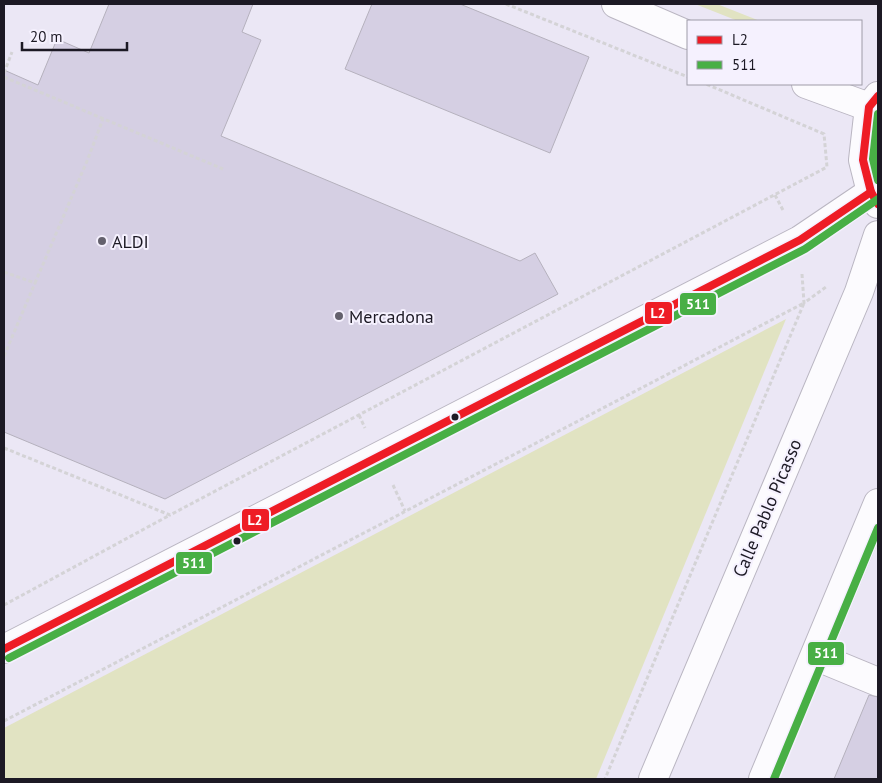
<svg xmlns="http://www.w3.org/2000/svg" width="882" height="783" viewBox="0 0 882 783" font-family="'PT Sans',sans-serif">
<rect width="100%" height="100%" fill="#ebe7f5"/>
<g fill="#e1e3c2">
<polygon points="695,4 717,4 760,21 738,21"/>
<polygon points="786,319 596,779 4,779 4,728"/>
</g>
<g fill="#d5cfe3" stroke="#b5b1bd">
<polygon points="109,4 253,4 242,32 261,40 221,136 520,261 535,253 558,294 165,499 4,432 4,70 38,85 57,39 89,53"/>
<polygon points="372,4 460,4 589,57 550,153 345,69"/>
<polygon points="869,695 878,697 878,779 834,779"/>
</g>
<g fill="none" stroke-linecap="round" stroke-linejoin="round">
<g stroke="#bab6c2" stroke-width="30">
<g id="minor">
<polyline points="616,4 688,35"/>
<polyline points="806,84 869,107"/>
<polyline points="878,96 869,107 863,160 871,192 878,204"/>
<polyline points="4,649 800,240 871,192"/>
<polyline points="815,656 878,682"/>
<polyline points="653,779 859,292 878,235"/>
<polyline points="763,779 878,503"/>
</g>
</g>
<g stroke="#d4d3d6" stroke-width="3" stroke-dasharray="4 2.5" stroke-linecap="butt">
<polyline points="506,4 688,77"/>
<polyline points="4,73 12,52"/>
<polyline points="4,77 223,169"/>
<polyline points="775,195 784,212"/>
<polyline points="4,272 35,283 87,161 103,119"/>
<polyline points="802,274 804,303 826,287"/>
<polyline points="4,356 35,283"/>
<polyline points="359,415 365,428"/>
<polyline points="4,448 170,515 827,167 824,134 706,84"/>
<polyline points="393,485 405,511"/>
<polyline points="4,605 170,515"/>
<polyline points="4,721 804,303 605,779"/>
</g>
<use href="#minor" stroke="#fcfbfe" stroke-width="28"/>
<g stroke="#f5f1fe" stroke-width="11">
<g id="bus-1">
<polyline points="878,96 869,107 863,160 871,192 878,204"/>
<polyline points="4,649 800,240 871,192"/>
</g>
</g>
<g stroke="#f5f1fe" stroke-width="11">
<g id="bus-2">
<polyline points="878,114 873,159 878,180"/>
<polyline points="9,658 805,249 878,199"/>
<polyline points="774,779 878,528"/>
</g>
</g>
<use href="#bus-1" stroke="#ee1c25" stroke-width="8"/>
<use href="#bus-2" stroke="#48af45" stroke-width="8"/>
</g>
<g fill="#64616d" stroke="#f5f1fe" stroke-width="2">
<circle cx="102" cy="241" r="5"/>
<circle cx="339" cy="316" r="5"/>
</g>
<g fill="#1c1924" stroke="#f5f1fe" stroke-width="2">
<circle cx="455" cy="417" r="4.5"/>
<circle cx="237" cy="541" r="4.5"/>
</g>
<g text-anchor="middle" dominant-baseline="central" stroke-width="4" stroke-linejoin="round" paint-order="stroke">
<g font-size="18" fill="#1c1924" stroke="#f5f1fe" text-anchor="start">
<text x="112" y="241">ALDI</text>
<text x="349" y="316">Mercadona</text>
</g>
<g font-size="18" fill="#1c1924" stroke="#f5f1fe">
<text transform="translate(767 508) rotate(-67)">Calle Pablo Picasso</text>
</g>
</g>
<g stroke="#f5f1fe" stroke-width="2">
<rect x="679" y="292" width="38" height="24" rx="5" fill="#48af45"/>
<rect x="644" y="301" width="29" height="24" rx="5" fill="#ee1c25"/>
<rect x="241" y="508" width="29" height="24" rx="5" fill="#ee1c25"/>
<rect x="175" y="551" width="38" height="24" rx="5" fill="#48af45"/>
<rect x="807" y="641" width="38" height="25" rx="5" fill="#48af45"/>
</g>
<g font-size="14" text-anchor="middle" font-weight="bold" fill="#fff">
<text x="698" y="309">511</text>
<text x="658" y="318">L2</text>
<text x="255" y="525">L2</text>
<text x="194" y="568">511</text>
<text x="826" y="658">511</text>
</g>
<rect width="882" height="783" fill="none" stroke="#1c1924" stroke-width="10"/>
<rect x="687" y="20" width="175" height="65" fill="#f5f1fe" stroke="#9e9ba7"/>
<rect x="697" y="36" width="25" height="8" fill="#ee1c25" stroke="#9e9ba7"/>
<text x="732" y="45" font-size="15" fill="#1c1924">L2</text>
<rect x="697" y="61" width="25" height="8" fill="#48af45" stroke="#9e9ba7"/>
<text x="732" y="70" font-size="15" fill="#1c1924">511</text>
<path d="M22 42v8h105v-8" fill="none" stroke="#1c1924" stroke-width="2.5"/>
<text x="30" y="42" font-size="15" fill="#1c1924" stroke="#f5f1fe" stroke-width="4" paint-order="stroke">20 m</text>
</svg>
